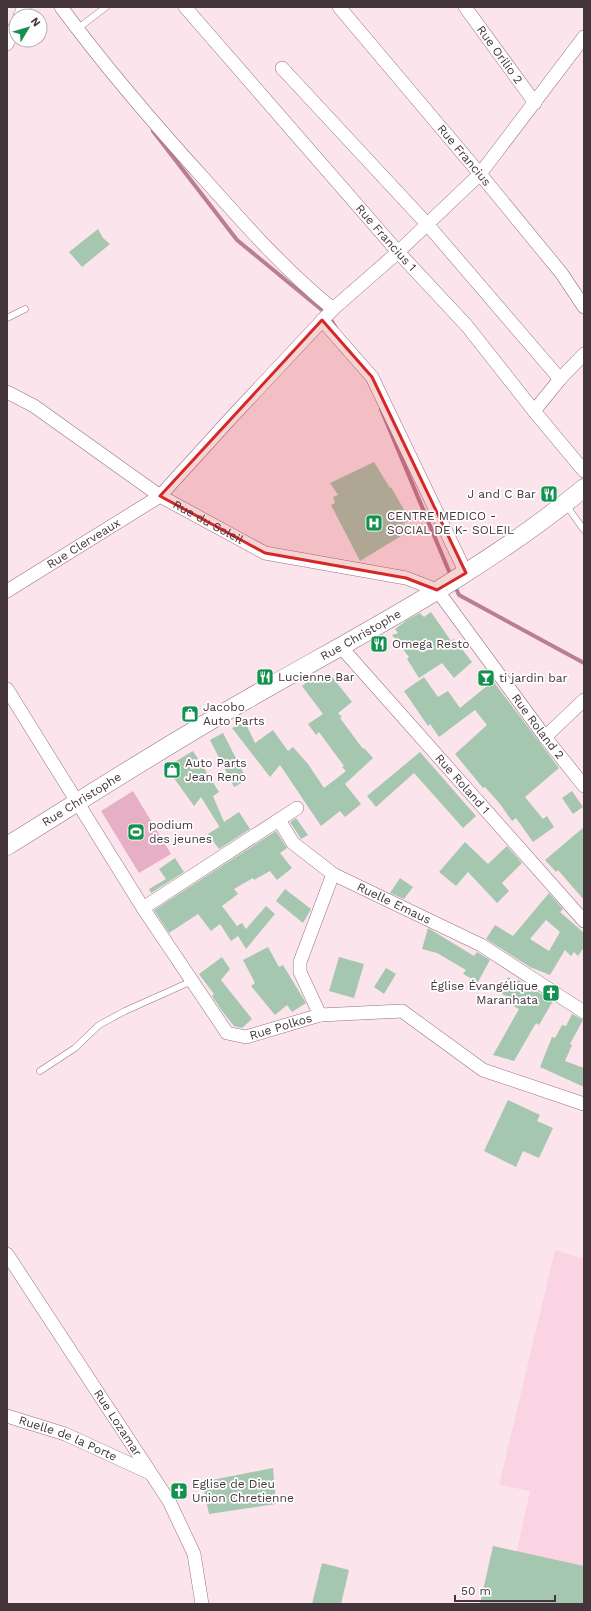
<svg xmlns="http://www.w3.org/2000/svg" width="591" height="1611" viewBox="0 0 591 1611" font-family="'Work Sans',sans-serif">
<rect width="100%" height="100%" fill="#fce4ed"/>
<polygon fill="#fbd4e3" points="555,1250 584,1259 584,1604 505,1604 530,1491 499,1485"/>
<polygon fill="#e6afc5" points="133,791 171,854 139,873 101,811"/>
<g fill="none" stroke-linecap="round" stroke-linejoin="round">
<g stroke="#b97e96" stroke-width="4">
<polyline points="153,131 237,240 328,315 336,328"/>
<polyline points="381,409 451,576"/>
<polyline points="454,584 459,595 584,663"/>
</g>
</g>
<g fill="#a6c7af" fill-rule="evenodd">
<polygon points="98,229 103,238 110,244 82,267 69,252"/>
<polygon points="374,462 390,488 391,487 410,520 396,528 401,536 360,561 331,505 335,503 333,497 338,495 330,483"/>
<polygon points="431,612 451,641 454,639 472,662 454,678 442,663 419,678 407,659 409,657 392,635 398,633 395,629 407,620 420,613 424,617"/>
<polygon points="329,673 352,702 338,713 342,717 340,718 363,749 364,748 373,758 345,784 361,804 345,817 340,811 321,826 280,765 270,777 232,728 245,722 255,743 273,730 288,751 293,747 308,764 324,788 346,771 342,767 344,766 319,732 316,735 308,724 323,714 302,686 311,679"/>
<polygon points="424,677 438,697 448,691 460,708 493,681 559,768 525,797 543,819 547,816 554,827 533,842 516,818 512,821 500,804 485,787 483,788 455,754 487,725 475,710 439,737 430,724 428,726 404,691"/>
<polygon points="223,733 247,780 234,787 210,740"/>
<polygon points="193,751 219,792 213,796 224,822 239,812 250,829 219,849 208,834 219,827 219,826 201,797 194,806 166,767"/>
<polygon points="420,752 476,816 463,828 414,773 376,807 367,796"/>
<polygon points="572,791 583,807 573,814 562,798"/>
<polygon points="296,818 308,835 301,839 290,822"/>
<polygon points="584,827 584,900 558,870 556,872 545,860"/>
<polygon points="276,831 287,848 280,853 292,868 277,880 270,871 254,880 253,878 234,889 238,894 222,906 237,926 242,923 246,929 266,906 275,914 246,949 238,936 231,941 220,924 211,931 198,914 169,933 154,910"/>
<polygon points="465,842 488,864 507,846 522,863 502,883 509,891 497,903 468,872 456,886 439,872"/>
<polygon points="175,858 184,872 151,893 149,889 166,879 159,869"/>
<polygon points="400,878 413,887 404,899 390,893"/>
<polygon points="285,889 311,909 303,923 276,901"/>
<path d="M549,893l14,16 -3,3 24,21v14l-6,9 -4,-4 -3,4 -6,-6 -15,25 -20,-8 -44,-28 9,-14 18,11zM546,920l14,12 -11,19 -19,-12z"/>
<polygon points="428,928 474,956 477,952 490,960 478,982 463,974 466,970 437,953 422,949"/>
<polygon points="268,947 279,967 283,965 306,1003 292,1012 287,1005 275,1015 251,986 255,983 243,960"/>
<polygon points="222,957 230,969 221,980 252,1019 242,1028 234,1026 222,1011 212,996 214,994 199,974"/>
<polygon points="339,957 364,964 354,998 329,991"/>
<polygon points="386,968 396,974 384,994 374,987"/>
<polygon points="508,977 517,983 518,980 553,1001 539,1025 536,1023 514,1061 493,1055 519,1009 506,1002 509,998 499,992"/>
<polygon points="572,1014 583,1020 570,1044 572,1045 565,1061 584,1068 584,1087 540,1067 552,1037 555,1038 562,1025 566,1026"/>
<polygon points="508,1100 540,1115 537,1121 553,1128 539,1158 523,1151 516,1167 484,1151"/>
<polygon points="273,1468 276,1504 209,1514 202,1482"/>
<polygon points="493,1546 584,1566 584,1604 480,1604"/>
<polygon points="322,1563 349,1570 341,1604 312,1604"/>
</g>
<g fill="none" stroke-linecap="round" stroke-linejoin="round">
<g stroke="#967281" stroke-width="7">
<g id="lane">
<polyline points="77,29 106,7"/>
<polyline points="7,318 25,309"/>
<polyline points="566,505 584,530"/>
<polyline points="40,1071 75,1048 99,1025 125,1011 192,981"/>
</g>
</g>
<g stroke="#967281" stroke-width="14">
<g id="street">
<path d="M61,7c45,61 95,119 146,175 40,45 79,89 126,127"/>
<path id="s1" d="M185,7l213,245 69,74 67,85 50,60"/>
<path id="s2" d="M339,7l141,167 82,100 22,33"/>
<path id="s3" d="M465,7l70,96"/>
<polyline points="20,16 24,7"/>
<polyline points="7,44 16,25"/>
<polyline points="282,68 427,224 560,379"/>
<polyline points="322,320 372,377 466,573"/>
<path id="s4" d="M7,392l27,14 126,90 105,57 141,25 31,12 108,147 39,49"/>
<polyline points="534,411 560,379 584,354"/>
<path id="s5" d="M7,591l153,-95 70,-77 103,-110 65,-57 82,-78 104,-137"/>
<path id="s6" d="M341,647l243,274"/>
<path id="s7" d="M7,689l136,219 84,125 19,4 74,-22 82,-4 81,59 101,34"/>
<polyline points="545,737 584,700"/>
<polyline points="279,820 293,843 333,874"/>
<polyline points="143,908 297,808"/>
<path id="s8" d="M320,1015l-20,-43v-10l33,-88 148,71 103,67"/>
<path id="s9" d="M7,1254l162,247 25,53 8,50"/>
<path id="s10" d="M7,1416l58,18 85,39"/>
</g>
</g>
<g stroke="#967281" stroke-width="19">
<g id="secondary">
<path id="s11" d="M7,846c79,-49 158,-100 239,-146 113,-65 237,-128 338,-212"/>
</g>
</g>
<use href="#lane" stroke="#fff" stroke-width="6"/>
<use href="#street" stroke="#fff" stroke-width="13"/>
<use href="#secondary" stroke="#fff" stroke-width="18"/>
</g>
<path fill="#d62828" fill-opacity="0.2" stroke="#d62828" stroke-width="3" stroke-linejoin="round" d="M322,320l50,57 94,196 -29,17 -31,-12 -141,-25 -105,-57z"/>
<defs>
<g id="restaurant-square" transform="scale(0.9)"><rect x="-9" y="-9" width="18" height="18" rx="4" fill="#13924f" stroke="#fff"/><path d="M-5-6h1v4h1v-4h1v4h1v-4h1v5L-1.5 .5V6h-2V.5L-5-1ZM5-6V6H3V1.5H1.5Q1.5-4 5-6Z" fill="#fff"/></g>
<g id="hospital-square" transform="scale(0.9)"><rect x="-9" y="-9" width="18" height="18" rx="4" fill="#13924f" stroke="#fff"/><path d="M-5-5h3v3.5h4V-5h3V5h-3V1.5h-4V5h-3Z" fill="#fff"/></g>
<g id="bar-square" transform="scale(0.9)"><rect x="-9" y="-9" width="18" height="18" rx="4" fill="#13924f" stroke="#fff"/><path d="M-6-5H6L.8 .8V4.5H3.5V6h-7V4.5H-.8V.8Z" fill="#fff"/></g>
<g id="shop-square" transform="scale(0.9)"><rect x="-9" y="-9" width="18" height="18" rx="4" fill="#13924f" stroke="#fff"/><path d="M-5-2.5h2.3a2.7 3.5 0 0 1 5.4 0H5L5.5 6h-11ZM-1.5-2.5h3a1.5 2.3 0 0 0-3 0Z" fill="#fff"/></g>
<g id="stadium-square" transform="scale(0.9)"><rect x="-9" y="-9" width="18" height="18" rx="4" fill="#13924f" stroke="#fff"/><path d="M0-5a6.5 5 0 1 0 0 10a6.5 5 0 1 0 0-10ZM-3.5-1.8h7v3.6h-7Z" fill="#fff"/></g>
<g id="church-square" transform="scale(0.9)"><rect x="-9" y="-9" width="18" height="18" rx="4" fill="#13924f" stroke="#fff"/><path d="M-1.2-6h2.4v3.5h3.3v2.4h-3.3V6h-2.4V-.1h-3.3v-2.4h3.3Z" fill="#fff"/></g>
</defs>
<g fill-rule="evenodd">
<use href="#restaurant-square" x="549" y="494"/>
<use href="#hospital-square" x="374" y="523"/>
<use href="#restaurant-square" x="379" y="644"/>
<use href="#restaurant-square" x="265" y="677"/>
<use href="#bar-square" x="486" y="678"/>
<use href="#shop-square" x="190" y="714"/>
<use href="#shop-square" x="172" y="770"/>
<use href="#stadium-square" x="136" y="832"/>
<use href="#church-square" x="551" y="993"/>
<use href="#church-square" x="179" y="1491"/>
</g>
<g text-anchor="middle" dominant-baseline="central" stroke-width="3.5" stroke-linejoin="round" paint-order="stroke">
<g font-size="12" fill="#44353b" stroke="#fff">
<text stroke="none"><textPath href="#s3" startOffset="59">Rue Orilio 2</textPath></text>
<text stroke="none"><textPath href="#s2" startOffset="194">Rue Francius</textPath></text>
<text stroke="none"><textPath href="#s1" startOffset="306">Rue Francius 1</textPath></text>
<text stroke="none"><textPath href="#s4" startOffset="240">Rue du Soleil</textPath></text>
<text stroke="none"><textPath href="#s5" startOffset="90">Rue Clerveaux</textPath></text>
<text stroke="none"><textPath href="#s11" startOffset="412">Rue Christophe</textPath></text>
<text stroke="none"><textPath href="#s4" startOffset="651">Rue Roland 2</textPath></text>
<text stroke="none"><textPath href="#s6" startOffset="183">Rue Roland 1</textPath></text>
<text stroke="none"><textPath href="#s11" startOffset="88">Rue Christophe</textPath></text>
<text stroke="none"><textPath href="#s8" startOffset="219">Ruelle Emaus</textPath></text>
<text stroke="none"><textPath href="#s7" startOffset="464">Rue Polkos</textPath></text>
<text stroke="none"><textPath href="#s9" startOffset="202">Rue Lozamar</textPath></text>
<text stroke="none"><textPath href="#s10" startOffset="65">Ruelle de la Porte</textPath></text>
</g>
<g font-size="12" fill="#44353b" stroke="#fff" text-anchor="start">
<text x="536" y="494" text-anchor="end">J and C Bar</text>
<text x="387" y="516">CENTRE MEDICO -<tspan x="387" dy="14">SOCIAL DE K- SOLEIL</tspan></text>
<text x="392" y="644">Omega Resto</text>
<text x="278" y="677">Lucienne Bar</text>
<text x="499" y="678">ti jardin bar</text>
<text x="203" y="707">Jacobo<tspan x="203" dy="14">Auto Parts</tspan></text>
<text x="185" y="763">Auto Parts<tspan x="185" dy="14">Jean Reno</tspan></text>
<text x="149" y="825">podium<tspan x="149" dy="14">des jeunes</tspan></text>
<text x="538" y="986" text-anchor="end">Église Évangélique<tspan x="538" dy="14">Maranhata</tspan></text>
<text x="192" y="1484">Eglise de Dieu<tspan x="192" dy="14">Union Chretienne</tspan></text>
</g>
</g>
<rect width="591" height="1611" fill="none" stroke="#44353b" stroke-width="16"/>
<g transform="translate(28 28) rotate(52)"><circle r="19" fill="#ffffff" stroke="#b4aeb1"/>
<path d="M0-3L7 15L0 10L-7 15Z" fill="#13924f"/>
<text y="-6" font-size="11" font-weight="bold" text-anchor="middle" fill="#44353b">N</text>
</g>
<path d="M455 1595v6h100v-6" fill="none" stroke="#44353b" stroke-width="2"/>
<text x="461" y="1595" font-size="12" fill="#44353b" stroke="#ffffff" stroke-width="3" paint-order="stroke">50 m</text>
</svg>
